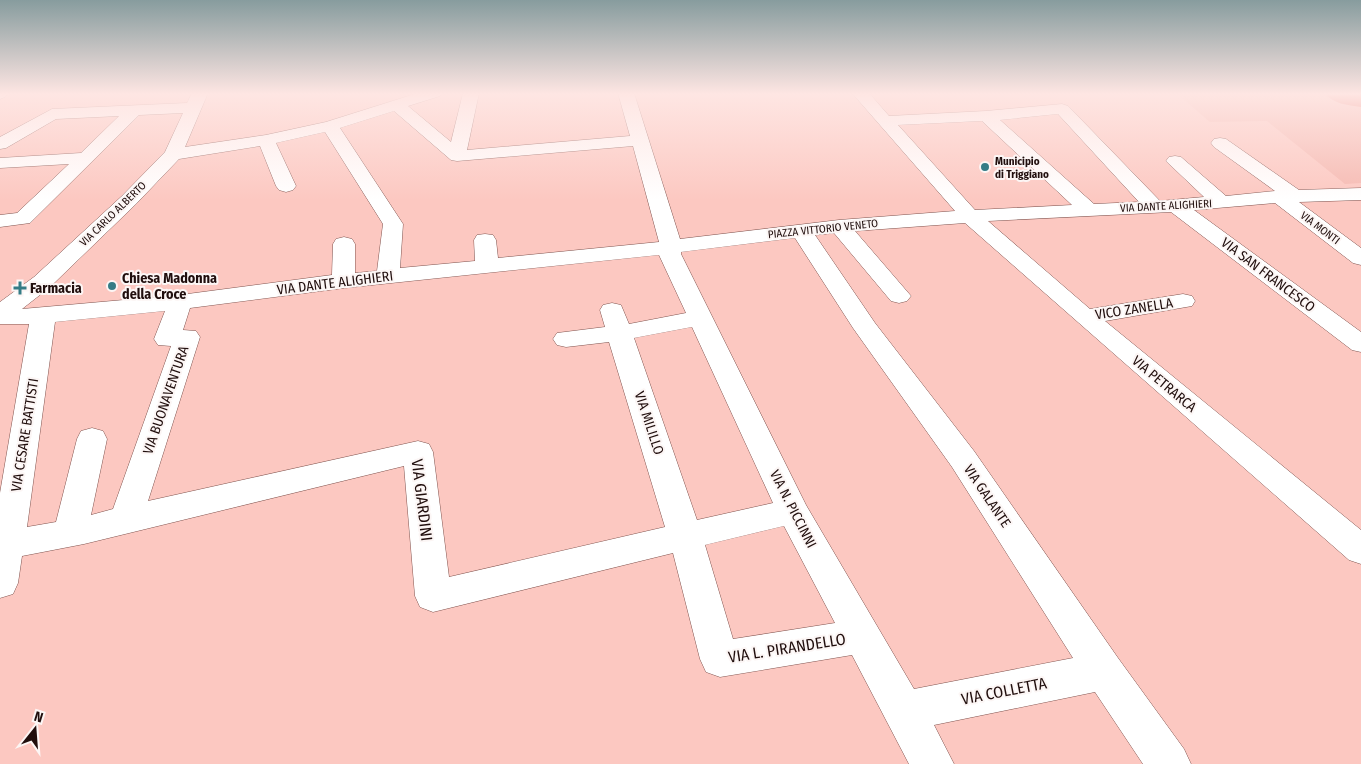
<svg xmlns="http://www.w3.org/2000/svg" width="1361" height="764" viewBox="0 0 1361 764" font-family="'Fira Sans Condensed',sans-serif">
<rect width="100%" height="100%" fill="#fcc8c1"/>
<polygon fill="#f5b9b1" points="1176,93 1361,93 1361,183 1345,184 1267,121 1210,122"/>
<path fill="#e66359" d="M1324,93h37v14c-14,-2 -27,-3 -37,-14z"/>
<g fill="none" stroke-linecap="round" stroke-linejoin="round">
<g stroke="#80544f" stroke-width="1">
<g id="minor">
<polygon points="0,93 9,93 5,97 0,99"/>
<path d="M192,93h16l-23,54 81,-12 60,-13 92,-29h25l-3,3 -32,10 43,36 12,-49h16l-12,57 163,-14 -12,-43h16l46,146 159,-19 116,-9 -103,-118h17l20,23 97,-5 76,-7 6,2 92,95 44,-4 -38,-36 3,-4 6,-1 6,1 45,39 49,-5 -61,-44 -3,-4 3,-4 6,-1 6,1 73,51 62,-2v12l-62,2 62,46v17l-8,-2 -78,-60 -81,7 167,122v20l-9,-2 -181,-138 -183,9 102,88 93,-15 9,2 3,5 -3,5 -87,15 256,209v34l-12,-4 -384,-337 -110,8 56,65 -4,5 -8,2 -8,-2 -57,-68 -19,2 60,88 99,128 144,207 66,91 7,15h-48l-48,-72 -161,33 20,39h-45l-57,-109 -132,22 -14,-5 -6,-13 -27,-106 -240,59 -13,-5 -5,-11 -11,-130 -320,78 -62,12 -4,27 -5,11 -13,4v-105l29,-169h-29v-22l34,-25 88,-81 43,-44 18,-39 -44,2 -109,108 -30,4v-12l17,-2 52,-49 -69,4v-10l81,-5 38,-37 -63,3 -50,29 -6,1v-12l52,-28 135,-6zM394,111l57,49 6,1 176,-15 26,96 -161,16 -2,-18 -3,-5 -8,-1 -8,1 -3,5 1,21 -75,7 3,-44 -63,-96zM1058,114l81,88 -45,2 -94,-84zM982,121l90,84 -97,5 -77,-85zM325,132l58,92 -6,47 -22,2v-29l-3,-5 -8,-2 -8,2 -3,5 -1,31 -152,20 -158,14 28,-22 86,-83 43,-45 81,-13 16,40 3,4 7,2 7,-2 3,-4 -20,-43zM795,238l58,90 99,139 121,191 -159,31 -108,-184 -125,-251v-2zM659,255l27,58 -57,11 -8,-19 -9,-2 -9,2 -3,5 5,17 -48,6 -4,6 4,6 9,2 43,-5 56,185 -216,50 -16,-125 -4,-8 -11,-3 -270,60 52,-164 -4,-6 -13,-1 7,-22 154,-20zM165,311l-11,28 4,6 13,1 -58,163 -22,6 16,-76 -4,-8 -11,-3 -11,3 -4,8 -21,83 -29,5 28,-205zM692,327l81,176 -76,17 -63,-182zM784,526l51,97 -102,16 -28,-94z"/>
</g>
</g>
<use href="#minor" fill="#fff" fill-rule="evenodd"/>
</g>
<linearGradient id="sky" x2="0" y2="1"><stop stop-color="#879c9e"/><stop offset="0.47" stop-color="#fee6e3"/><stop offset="1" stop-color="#fee6e3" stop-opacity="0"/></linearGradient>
<rect width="1361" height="200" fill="url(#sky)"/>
<g fill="#357c86" stroke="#fcf6f5" stroke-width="2">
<circle cx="985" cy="167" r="5"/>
<circle cx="112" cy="286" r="5"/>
<path d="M17.5 280.5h5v5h5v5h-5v5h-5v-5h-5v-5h5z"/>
</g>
<g text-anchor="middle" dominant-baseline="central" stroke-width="4" stroke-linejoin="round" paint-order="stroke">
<g font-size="11" font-weight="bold" fill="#200e0d" stroke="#fcf6f5" text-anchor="start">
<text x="995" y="161">Municipio<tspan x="995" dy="13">di Triggiano</tspan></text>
</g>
<g font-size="11" fill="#200e0d" stroke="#fcf6f5">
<text transform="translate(1166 206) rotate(-3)">VIA DANTE ALIGHIERI</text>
<text transform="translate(113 214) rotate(-44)">VIA CARLO ALBERTO</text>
<text transform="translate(1320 228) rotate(37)">VIA MONTI</text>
<text transform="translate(823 229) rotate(-6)">PIAZZA VITTORIO VENETO</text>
</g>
<g font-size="14" fill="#200e0d" stroke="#fcf6f5">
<text transform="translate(1268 275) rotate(37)">VIA SAN FRANCESCO</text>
<text transform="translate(335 283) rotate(-7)">VIA DANTE ALIGHIERI</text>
<text transform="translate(1134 309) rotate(-9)">VICO ZANELLA</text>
<text transform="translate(1164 384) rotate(40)">VIA PETRARCA</text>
<text transform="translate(166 400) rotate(-71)">VIA BUONAVENTURA</text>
<text transform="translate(649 423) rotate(72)">VIA MILILLO</text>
<text transform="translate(25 435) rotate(-81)">VIA CESARE BATTISTI</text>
<text transform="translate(987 496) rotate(56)">VIA GALANTE</text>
<text transform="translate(793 509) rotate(63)">VIA N. PICCINNI</text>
</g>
<g font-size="14" font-weight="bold" fill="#200e0d" stroke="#fcf6f5" text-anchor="start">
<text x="122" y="278">Chiesa Madonna<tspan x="122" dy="16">della Croce</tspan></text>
<text x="30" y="288">Farmacia</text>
</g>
<g font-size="16" fill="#200e0d" stroke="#fcf6f5">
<text transform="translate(422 500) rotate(83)">VIA GIARDINI</text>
<text transform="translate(787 648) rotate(-9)">VIA L. PIRANDELLO</text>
<text transform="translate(1004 691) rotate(-11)">VIA COLLETTA</text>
</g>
</g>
<g transform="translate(35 729) rotate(17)" stroke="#fcf6f5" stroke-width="4" paint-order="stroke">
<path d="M0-4L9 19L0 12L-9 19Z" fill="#200e0d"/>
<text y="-8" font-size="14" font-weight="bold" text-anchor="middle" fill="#200e0d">N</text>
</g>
</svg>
